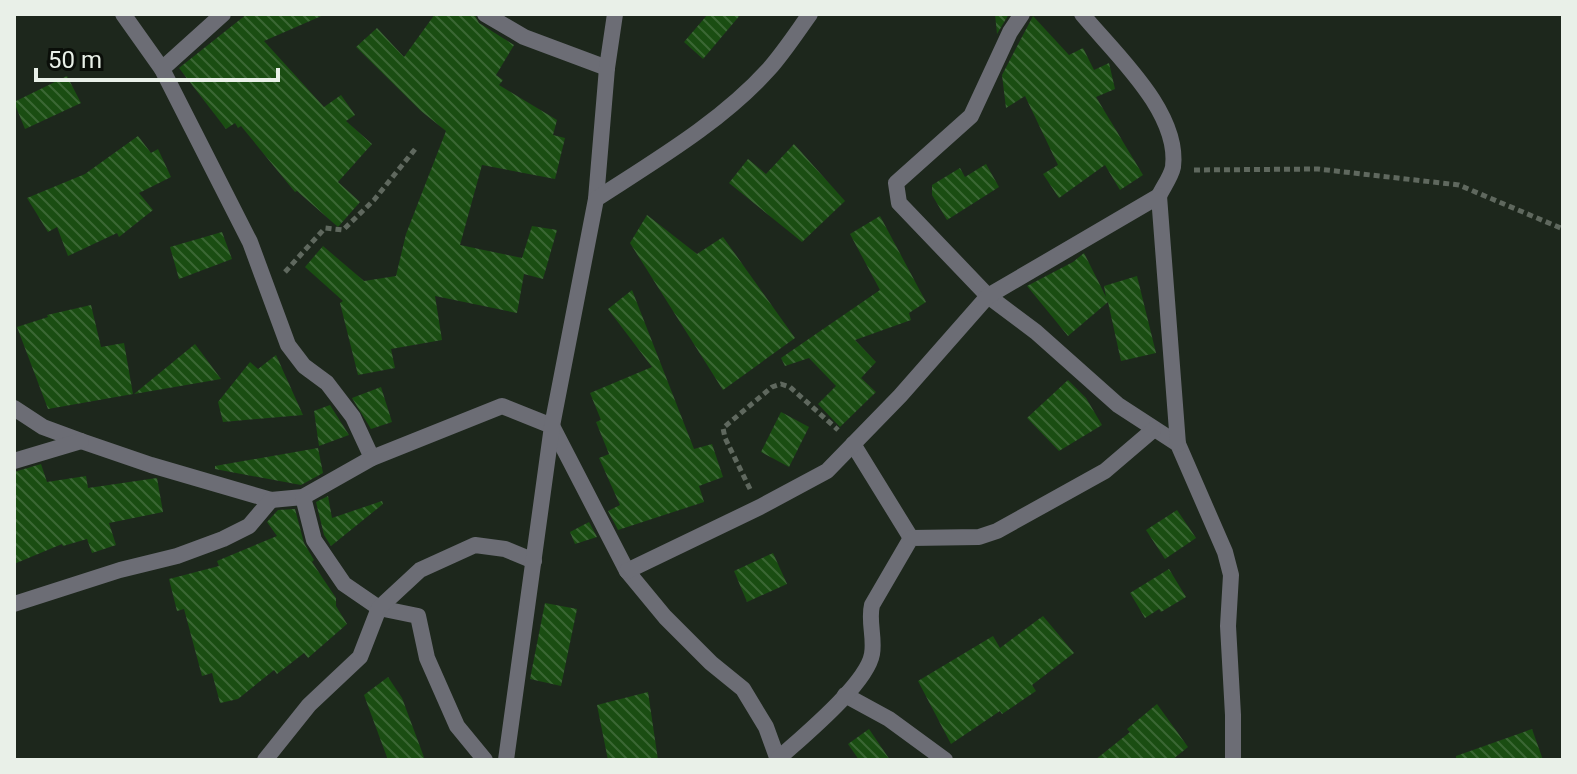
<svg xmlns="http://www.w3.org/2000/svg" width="1577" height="774" viewBox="0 0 1577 774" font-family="Roboto,sans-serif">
<defs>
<pattern id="building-back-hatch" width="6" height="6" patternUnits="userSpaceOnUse" patternTransform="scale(2)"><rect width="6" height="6" fill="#1a4d12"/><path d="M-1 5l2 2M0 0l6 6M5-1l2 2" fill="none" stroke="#3b6734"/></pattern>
</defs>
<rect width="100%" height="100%" fill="#1d271c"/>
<g fill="url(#building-back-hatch)">
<polygon points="247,14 326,14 264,41 324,107 341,95 355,115 346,121 372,144 338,182 360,202 338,227 297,191 295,192 241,126 238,128 235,123 226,129 179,68"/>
<polygon points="435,14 474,14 479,23 514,45 496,75 503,80 499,85 557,120 553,135 565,138 555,179 482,165 460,245 522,258 532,226 557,230 543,279 524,274 517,313 435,296 442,340 391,349 395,368 358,375 340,303 343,301 305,267 323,246 364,281 396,276 406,234 446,131 421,111 356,47 377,28 404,57"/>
<polygon points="708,14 741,14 703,59 684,42"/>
<polygon points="995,14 1009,14 997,34"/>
<polygon points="1033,16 1069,55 1083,48 1094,70 1109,63 1115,89 1096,97 1143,175 1120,190 1105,165 1059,198 1043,174 1058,165 1025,96 1006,108 1002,75"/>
<polygon points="67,76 81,103 25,129 14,102"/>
<polygon points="138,136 151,153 158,149 171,177 139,193 153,210 119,237 117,233 68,256 57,227 48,232 27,198 85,174"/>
<polygon points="794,144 845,201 802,242 729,183 748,159 766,174"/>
<polygon points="986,164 999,187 947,220 932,195 932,185 960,168 965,177"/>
<polygon points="647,215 697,254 723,237 795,338 723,390 630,243"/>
<polygon points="880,216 926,302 909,313 911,320 855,340 876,362 861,378 876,392 840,427 818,404 836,386 809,358 785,366 781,358 880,290 850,234"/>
<polygon points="222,232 232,259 179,279 170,247"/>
<polygon points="1084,253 1106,297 1104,286 1137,276 1156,353 1121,361 1108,302 1068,336 1027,286 1073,262"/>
<polygon points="632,290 694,449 712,444 723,477 699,486 704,502 618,530 608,511 620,505 599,458 609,454 596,422 601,420 590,393 652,367 608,309"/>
<polygon points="91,305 101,347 124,343 133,394 48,409 17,327 48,317 47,315"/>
<polygon points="195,344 221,379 134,394"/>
<polygon points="276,355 303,415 223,422 218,402 250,362 258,369"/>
<polygon points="1068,380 1086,398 1102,425 1059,451 1027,418"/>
<polygon points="381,387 392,422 371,429 352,398"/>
<polygon points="330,405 349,435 319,446 314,411"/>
<polygon points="781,412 809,427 789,467 761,452"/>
<polygon points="318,448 323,473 301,485 215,469 215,466"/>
<polygon points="41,464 47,482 86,476 88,488 157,478 163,512 109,523 116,545 92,553 87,539 63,546 62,544 14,564 14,472"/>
<polygon points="328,496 332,518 382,501 383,504 331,546 324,535 316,502"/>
<polygon points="295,509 304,543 314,560 312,562 336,598 336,606 347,624 308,658 304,653 277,674 274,670 238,699 220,703 212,673 202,676 184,609 177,611 169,579 219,566 217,561 277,536 267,522 278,510"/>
<polygon points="1177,510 1196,538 1165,559 1146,530"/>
<polygon points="589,522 597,537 575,544 570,532"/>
<polygon points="773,553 787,584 747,602 734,571"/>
<polygon points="1169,569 1186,597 1161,612 1159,609 1145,618 1130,593"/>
<polygon points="545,603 577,609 561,686 530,679"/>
<polygon points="1043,616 1074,653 1032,685 1036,691 1002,714 1000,711 951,744 918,681 993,636 1000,648"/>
<polygon points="388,677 402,698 425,760 388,760 364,695"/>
<polygon points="648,692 658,760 608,760 597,705"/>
<polygon points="1157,704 1188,747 1172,760 1095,760 1130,732 1127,729"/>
<polygon points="869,729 890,760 859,760 848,744"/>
<polygon points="1532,729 1543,760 1456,760 1456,756"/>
</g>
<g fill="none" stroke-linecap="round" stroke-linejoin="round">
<g stroke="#5f685e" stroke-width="5" stroke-dasharray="6 4" stroke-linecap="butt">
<polyline points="1194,170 1318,169 1459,185 1563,229"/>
<polyline points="285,272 325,228 343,230 374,200 416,148"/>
<polyline points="750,489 725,438 723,428 772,387 781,384 790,387 838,430"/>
</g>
<g stroke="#6c6d75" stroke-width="16">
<polyline points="123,14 162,69 250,242 288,345 304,366 327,383 353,417 372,458"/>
<polyline points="485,14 524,37 607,68"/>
<polyline points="1022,14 1010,32 971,116 896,183 899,203 988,296 1036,332 1118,405 1178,444 1225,552 1231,575 1228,626 1233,715 1233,760"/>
<path d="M1082,14c33,40 98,98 91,153 -2,10 -10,20 -14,29"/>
<polyline points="162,69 223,14"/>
<polyline points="596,199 607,68 615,14"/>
<polyline points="14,408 43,427 81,441 151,465 271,500 303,497 372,458 502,406 552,426 627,571 665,617 711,663 743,689 766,727 778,760"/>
<polyline points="853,444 911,538"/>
<polyline points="14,461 81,441"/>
<polyline points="303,497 314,540 344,584 379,608 418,616 427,658 457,726 485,760"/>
<polyline points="627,571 760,507 827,471 900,396 988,296 1159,196 1178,444"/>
<polyline points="14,604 120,570 177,556 223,539 249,526 271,500"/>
<polyline points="845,695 889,719 945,760"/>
<path d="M778,759c24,-22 89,-75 94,-105 3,-16 -4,-33 0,-49l39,-67 68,-1 18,-6 108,-60 48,-41"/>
<polyline points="265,760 309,705 360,657 379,608 420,570 475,545 505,549 534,561"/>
<path d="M506,760l46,-334 44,-227c60,-39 125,-77 173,-130 15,-17 28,-37 41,-55"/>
</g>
</g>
<rect width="1577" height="774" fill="none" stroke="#e9f0e8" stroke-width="32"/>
<path d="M36 68v12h242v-12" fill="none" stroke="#e9f0e8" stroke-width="4"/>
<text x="48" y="68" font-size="24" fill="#e9f0e8" stroke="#0a0e09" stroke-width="6" paint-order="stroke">50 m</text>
</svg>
